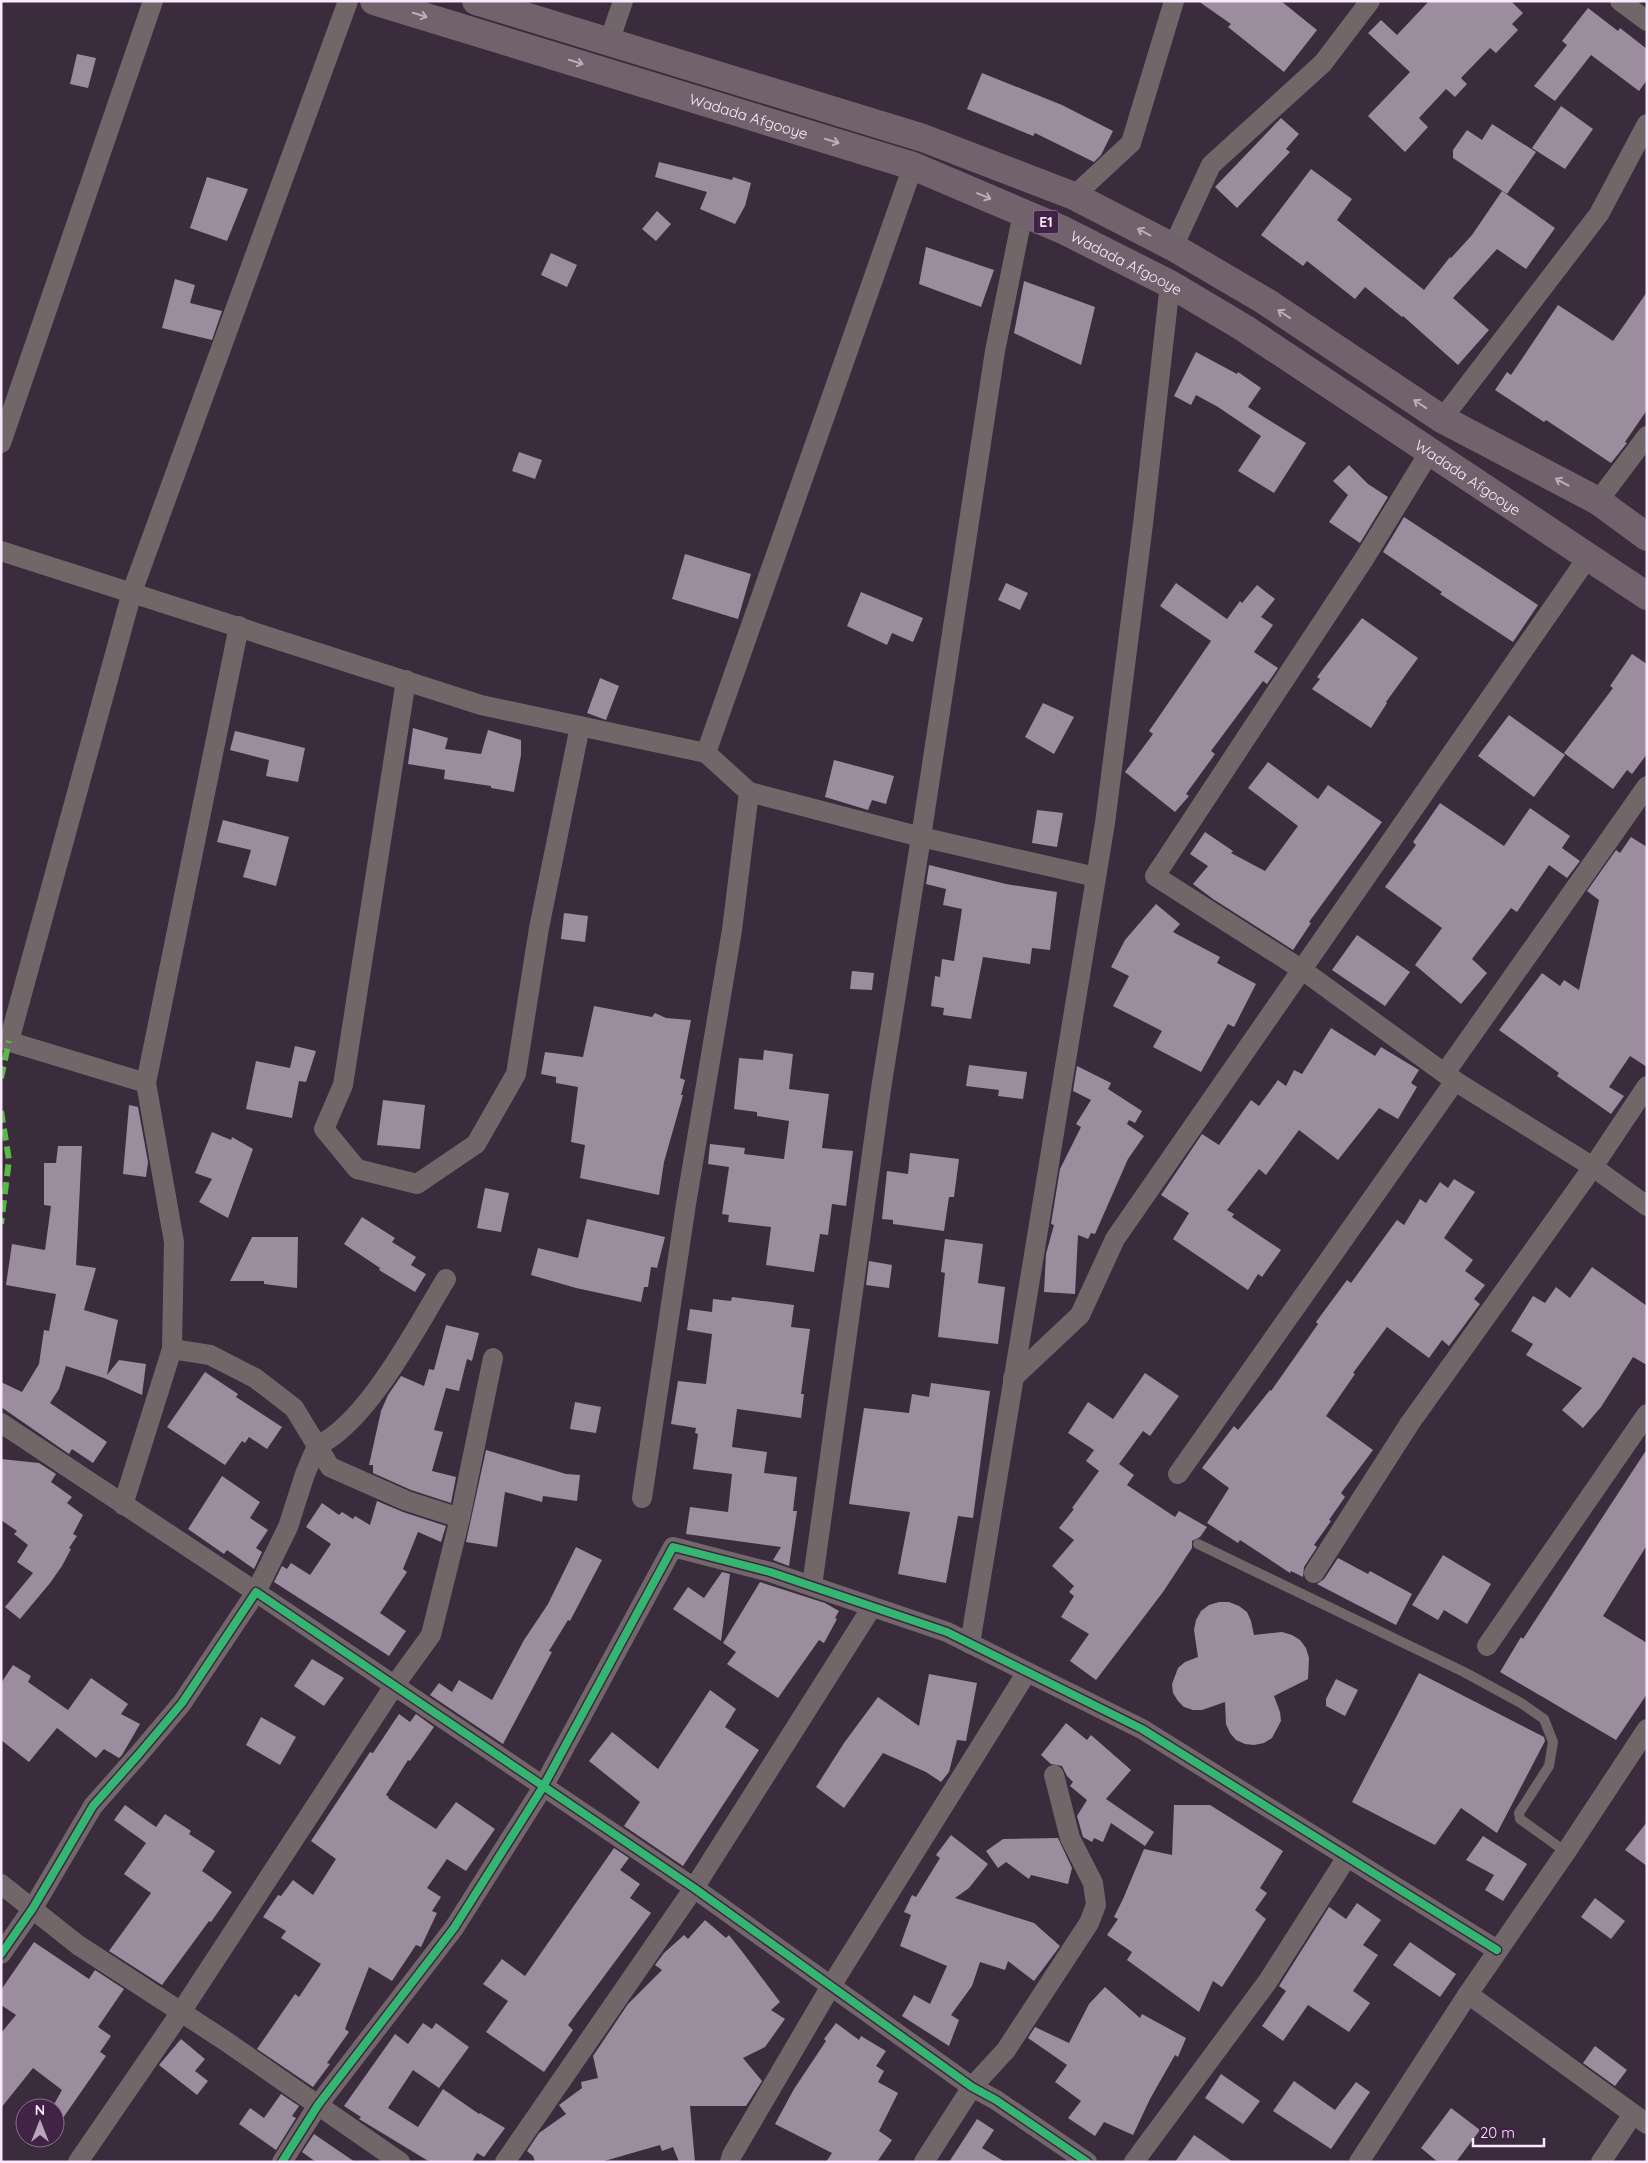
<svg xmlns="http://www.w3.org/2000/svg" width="1648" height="2163" viewBox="0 0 1648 2163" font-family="Quicksand,sans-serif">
<rect width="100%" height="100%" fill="#3a2b3d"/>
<g fill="#9b8d9e">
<polygon points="1198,1 1281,1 1317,30 1284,72 1228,27 1231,24"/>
<polygon points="1429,1 1511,1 1523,13 1512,24 1518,30 1496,53 1490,48 1461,78 1467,84 1455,97 1446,89 1419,118 1428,127 1405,152 1368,116 1410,72 1368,33 1381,20 1397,35"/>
<polygon points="1588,8 1618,31 1620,28 1647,49 1647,80 1639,91 1591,55 1555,101 1534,86 1567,45 1562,41"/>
<polygon points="77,54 96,58 88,88 70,84"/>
<polygon points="982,73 1062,105 1113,131 1101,155 1094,162 1035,133 1033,136 967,109"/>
<polygon points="1561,106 1593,129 1565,169 1532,148"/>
<polygon points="1281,118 1299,134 1286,149 1290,152 1237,208 1215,187"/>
<polygon points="1492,124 1536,152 1507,194 1453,158 1453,150 1467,130 1482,140"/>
<polygon points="659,162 732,180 733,177 751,183 745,206 735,224 700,209 707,192 655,177"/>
<polygon points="1311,169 1352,199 1337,220 1424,290 1450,257 1451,258 1472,235 1502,191 1555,228 1526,269 1497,249 1453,298 1489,330 1458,365 1403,316 1402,317 1365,287 1355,299 1307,261 1303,266 1261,235"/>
<polygon points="207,177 248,189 227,241 190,228"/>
<polygon points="657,211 671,224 656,241 642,229"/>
<polygon points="926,247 994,270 981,307 919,284"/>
<polygon points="551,253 577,265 567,287 541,275"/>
<polygon points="175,279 195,285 190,303 222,311 212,340 162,328"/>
<polygon points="1024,281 1095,307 1081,365 1014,333"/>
<polygon points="1647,292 1647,410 1625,442 1627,443 1611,463 1546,420 1544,422 1495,390 1507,372 1511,375 1558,305 1613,341"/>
<polygon points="1196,352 1237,374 1238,372 1261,388 1248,407 1306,443 1274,493 1238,471 1261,436 1218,407 1196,395 1191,405 1174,396"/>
<polygon points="519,452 542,460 535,479 512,471"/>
<polygon points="1349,465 1368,484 1388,497 1360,543 1329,522 1348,495 1333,481"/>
<polygon points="1404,517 1538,605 1513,642 1440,594 1442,592 1383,552"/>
<polygon points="685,554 751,574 738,619 672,599"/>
<polygon points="1006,583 1028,593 1020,610 998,600"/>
<polygon points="1176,583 1227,619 1240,601 1242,603 1257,585 1275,599 1261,617 1273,625 1254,652 1278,668 1267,684 1263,681 1211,751 1215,754 1186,794 1189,796 1175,812 1125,772 1153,734 1149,731 1211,641 1160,606"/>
<polygon points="861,592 923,618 913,642 892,633 887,645 847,626"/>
<polygon points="1362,618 1418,658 1386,702 1387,703 1371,728 1312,689 1320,679 1317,677"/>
<polygon points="1632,654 1647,664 1647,754 1632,774 1627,770 1613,789 1564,753 1613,688 1610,686"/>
<polygon points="600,678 619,686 606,720 587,713"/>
<polygon points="1043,703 1074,717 1054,754 1025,737"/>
<polygon points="1509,715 1565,755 1534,797 1478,756"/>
<polygon points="413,728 448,738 445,749 481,754 488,730 521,740 521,755 514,792 491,788 491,786 444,779 445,770 408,764"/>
<polygon points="235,731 305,748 298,782 266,776 269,760 230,750"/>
<polygon points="834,760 894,776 886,804 872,800 868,810 825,797"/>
<polygon points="1268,762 1318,799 1328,785 1382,822 1309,922 1311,923 1293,950 1213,899 1193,884 1208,866 1190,854 1205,832 1233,851 1231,853 1265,871 1298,826 1248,788"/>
<polygon points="1440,803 1504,846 1530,808 1570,836 1562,848 1580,861 1567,878 1549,865 1517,912 1511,908 1472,959 1487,973 1461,1004 1415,965 1442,928 1385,887 1416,845 1413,842"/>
<polygon points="1037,810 1063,813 1057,847 1032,843"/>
<polygon points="223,820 289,837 276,886 243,877 251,850 217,842"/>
<polygon points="1631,837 1647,847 1647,1067 1630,1056 1609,1087 1624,1096 1611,1114 1557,1076 1559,1073 1499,1030 1542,973 1560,986 1564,980 1579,990 1599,900 1587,891 1616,850 1620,853"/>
<polygon points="929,865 1006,884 1057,892 1050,950 1032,948 1030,964 983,957 971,1019 943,1015 944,1008 931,1006 935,976 940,977 942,959 954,961 962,909 943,905 946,889 926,884"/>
<polygon points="1156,904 1180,924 1173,932 1220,957 1217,963 1256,984 1234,1027 1228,1024 1201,1072 1153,1047 1162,1031 1113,1006 1129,976 1111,967 1125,940"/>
<polygon points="564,913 588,916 585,942 561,939"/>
<polygon points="1357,935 1410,972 1385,1006 1332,970"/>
<polygon points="852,971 874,973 872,990 850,989"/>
<polygon points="594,1006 652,1017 655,1013 666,1018 691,1020 680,1078 685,1080 681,1095 683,1095 664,1162 659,1195 580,1178 585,1145 571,1142 578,1087 556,1083 556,1077 541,1074 545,1052 583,1057"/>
<polygon points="1331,1028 1375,1056 1381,1047 1419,1070 1411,1083 1417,1087 1398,1119 1379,1108 1338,1160 1299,1130 1266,1175 1259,1169 1227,1210 1234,1214 1232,1217 1281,1250 1262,1277 1258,1274 1248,1290 1173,1239 1189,1213 1161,1195 1202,1134 1219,1145 1251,1100 1259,1106 1278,1080 1286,1086 1294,1070 1302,1074"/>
<polygon points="295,1046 316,1051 306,1082 299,1081 292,1118 246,1109 256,1061 290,1068"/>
<polygon points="764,1050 793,1054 789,1089 829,1094 822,1148 853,1151 846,1206 832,1204 828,1235 820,1234 814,1272 766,1265 771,1227 728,1222 729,1215 722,1214 729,1167 708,1164 710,1144 745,1148 744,1154 784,1159 789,1121 757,1116 757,1112 734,1109 739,1058 763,1060"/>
<polygon points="969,1065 1027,1072 1023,1099 998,1096 999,1090 966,1086"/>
<polygon points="1077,1066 1111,1083 1108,1089 1142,1111 1135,1123 1129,1120 1127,1124 1144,1136 1128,1159 1095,1234 1091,1233 1088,1239 1078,1235 1075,1294 1044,1292 1046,1254 1054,1225 1051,1224 1060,1169 1081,1127 1076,1124 1091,1100 1073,1091"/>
<polygon points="383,1100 425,1105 420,1149 377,1145"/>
<polygon points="129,1105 138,1107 148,1162 146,1177 123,1174"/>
<polygon points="212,1132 231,1140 232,1137 253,1149 228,1218 199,1202 212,1179 195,1173"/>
<polygon points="58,1146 82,1146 76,1265 96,1268 84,1310 118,1320 107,1375 119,1360 146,1364 142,1395 104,1378 66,1366 59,1389 50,1403 107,1442 93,1463 72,1449 69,1454 1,1407 1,1382 22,1392 39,1364 44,1330 49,1331 56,1294 6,1285 12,1244 45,1250 51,1206 44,1205 44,1163 56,1163"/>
<polygon points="910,1153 959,1159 954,1197 949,1197 944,1231 893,1224 893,1220 882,1219 887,1171 908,1174"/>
<polygon points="1454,1179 1475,1192 1444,1238 1473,1260 1465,1271 1485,1285 1474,1299 1480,1304 1449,1346 1442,1340 1429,1358 1387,1327 1353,1373 1355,1374 1326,1416 1373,1450 1341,1493 1345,1497 1329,1520 1331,1521 1314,1545 1317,1547 1304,1567 1303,1577 1291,1571 1290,1573 1240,1540 1238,1543 1207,1523 1229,1488 1202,1468 1234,1426 1238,1430 1270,1390 1271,1391 1318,1324 1316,1322 1347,1280 1351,1283 1397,1220 1404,1225 1420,1199 1426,1203 1440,1182 1448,1188"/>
<polygon points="485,1188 509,1193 501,1232 477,1228"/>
<polygon points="362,1217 395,1238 392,1242 416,1257 411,1265 426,1274 415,1292 379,1270 380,1268 344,1244"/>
<polygon points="587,1219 665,1237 657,1268 651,1267 648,1287 644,1287 641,1302 576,1288 531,1275 538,1248 578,1258"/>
<polygon points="252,1237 298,1237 297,1288 264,1284 264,1281 230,1281"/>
<polygon points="945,1239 983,1244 978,1283 1005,1287 998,1344 938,1337 945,1273 941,1272"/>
<polygon points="869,1261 892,1265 889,1288 866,1285"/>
<polygon points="1592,1267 1647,1306 1647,1365 1633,1357 1601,1407 1583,1428 1562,1410 1582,1388 1526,1355 1533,1344 1511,1331 1533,1296 1545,1303 1556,1287 1570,1298"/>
<polygon points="732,1297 794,1305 791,1327 810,1329 801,1394 804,1394 801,1418 737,1409 732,1447 767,1452 764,1473 797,1477 793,1511 797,1511 789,1566 773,1560 781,1547 686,1534 690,1507 728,1512 732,1474 693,1469 698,1434 695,1433 696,1428 671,1424 678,1381 706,1384 712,1334 687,1330 690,1309 712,1312 713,1299 731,1301"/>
<polygon points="446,1325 479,1333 472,1361 467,1359 459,1391 446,1388 434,1430 443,1432 432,1471 456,1477 451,1503 411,1490 373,1473 373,1465 369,1465 381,1411 388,1395 401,1376 424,1386 429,1369 434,1370"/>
<polygon points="205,1372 238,1394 236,1397 282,1427 267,1449 249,1437 245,1443 242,1441 225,1465 167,1427"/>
<polygon points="1145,1373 1179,1396 1150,1436 1143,1431 1119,1464 1134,1475 1127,1485 1175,1517 1179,1511 1207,1527 1200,1537 1192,1541 1192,1548 1163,1592 1096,1680 1070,1661 1089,1634 1061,1617 1074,1596 1069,1592 1074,1586 1052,1566 1074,1540 1059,1528 1074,1509 1072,1508 1099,1471 1086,1461 1094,1450 1068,1433 1088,1402 1113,1419"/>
<polygon points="931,1383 990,1391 973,1518 958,1516 946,1583 898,1574 910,1512 849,1504 864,1408 909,1413 912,1394 929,1397"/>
<polygon points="575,1402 601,1407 596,1433 570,1429"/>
<polygon points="1647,1449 1647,1545 1603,1616 1647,1643 1647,1694 1616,1740 1500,1672 1521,1637 1523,1639"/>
<polygon points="486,1450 566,1474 580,1475 577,1501 543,1496 542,1502 505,1492 497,1547 466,1542"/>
<polygon points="1,1459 39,1463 56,1474 51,1482 72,1497 67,1503 83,1515 73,1534 77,1536 69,1548 71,1549 62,1566 50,1583 20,1619 5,1607 33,1573 17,1562 28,1545 14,1534 17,1531 1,1520"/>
<polygon points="222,1476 260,1502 250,1518 268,1530 256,1548 262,1552 254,1569 227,1550 224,1554 188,1529"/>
<polygon points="377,1501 403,1512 446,1526 441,1542 418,1532 403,1569 407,1572 380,1613 406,1631 389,1656 274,1582 282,1566 287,1569 291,1563 310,1575 331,1544 306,1527 322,1503 339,1515 342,1512 353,1519 355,1516 370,1525"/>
<polygon points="576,1547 602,1560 570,1621 568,1620 549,1651 552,1652 503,1744 430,1695 439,1683 452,1692 459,1680 492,1700 524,1640 548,1604"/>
<polygon points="1443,1555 1491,1584 1467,1624 1444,1610 1438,1620 1412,1605"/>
<polygon points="1338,1558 1368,1574 1370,1571 1412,1594 1396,1625 1317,1584 1324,1579"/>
<polygon points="722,1572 730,1574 721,1641 673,1609 688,1587 704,1598"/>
<polygon points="760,1582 825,1603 839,1611 835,1618 837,1619 824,1643 819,1640 778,1698 727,1664 736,1652 723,1643"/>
<polygon points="1219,1602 1229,1602 1239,1606 1247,1612 1251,1621 1254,1635 1282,1632 1292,1635 1300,1640 1306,1648 1309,1658 1308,1679 1274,1696 1280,1712 1281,1721 1272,1738 1264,1743 1254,1745 1245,1744 1236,1740 1230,1733 1226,1724 1225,1702 1202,1710 1193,1710 1184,1707 1178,1701 1173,1693 1172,1684 1178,1668 1185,1662 1198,1657 1194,1630 1196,1620 1201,1611 1209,1605"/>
<polygon points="312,1659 344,1678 324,1706 294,1686"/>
<polygon points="13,1665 31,1676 28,1682 68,1710 91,1678 128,1704 121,1714 140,1724 122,1755 119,1758 104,1749 96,1758 57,1728 29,1762 1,1740 1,1683"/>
<polygon points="1419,1673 1544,1737 1545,1741 1497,1833 1461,1808 1435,1845 1352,1802"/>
<polygon points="929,1674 977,1683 966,1741 957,1740 949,1772 941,1782 926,1772 883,1753 844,1808 816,1787 844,1743 878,1697 919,1726"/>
<polygon points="1336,1679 1358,1690 1345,1716 1326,1706 1326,1699"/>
<polygon points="710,1690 736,1709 725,1727 759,1750 683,1866 624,1826 640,1802 589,1761 612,1732 658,1769"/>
<polygon points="399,1714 410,1722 416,1714 434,1727 410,1761 408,1760 386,1795 389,1797 388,1798 436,1829 456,1802 495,1829 466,1871 447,1859 427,1888 441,1897 432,1911 437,1913 421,1947 416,1945 392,1981 369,1967 345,2029 349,2032 327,2063 330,2064 313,2087 257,2049 295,1994 299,1997 321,1964 281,1938 286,1931 263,1917 278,1895 281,1896 293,1880 313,1895 336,1859 311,1841 370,1752 373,1753"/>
<polygon points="261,1717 296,1737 280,1765 246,1745"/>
<polygon points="1066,1723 1087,1740 1091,1735 1131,1770 1106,1799 1154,1832 1145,1846 1111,1823 1103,1842 1094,1838 1092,1842 1083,1837 1077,1816 1087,1800 1070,1786 1073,1782 1067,1776 1062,1766 1051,1764 1041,1755"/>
<polygon points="125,1805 156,1827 165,1814 191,1831 189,1834 215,1851 202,1871 232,1892 211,1922 209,1921 162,1985 109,1951 151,1893 124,1874 146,1843 114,1820"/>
<polygon points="1174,1805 1210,1805 1283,1851 1260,1888 1267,1893 1255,1910 1266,1919 1222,1987 1213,1981 1199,2012 1127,1960 1132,1952 1107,1935 1118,1919 1114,1917 1123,1899 1144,1849 1172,1855"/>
<polygon points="1647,1822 1647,1866 1625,1850"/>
<polygon points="951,1835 988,1864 969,1888 955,1898 1034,1923 1060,1946 1034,1981 1008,1961 1005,1970 980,1962 972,1986 951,2015 959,2020 949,2046 902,2016 914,1995 930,2004 947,1966 900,1946 911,1915 904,1912 912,1895 916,1897 940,1858 936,1855"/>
<polygon points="1483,1836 1527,1864 1503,1901 1485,1890 1494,1875 1466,1860"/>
<polygon points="1058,1838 1072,1868 1068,1884 1031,1875 1029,1879 1006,1862 998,1868 986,1851 1003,1839"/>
<polygon points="614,1848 629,1858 620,1870 640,1884 630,1898 651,1913 568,2025 573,2030 544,2072 486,2032 508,2001 483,1984 502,1959 525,1976"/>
<polygon points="1595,1898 1625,1921 1611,1939 1581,1917"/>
<polygon points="1357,1903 1381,1920 1363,1945 1378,1955 1353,1991 1370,2003 1349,2032 1308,2005 1283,2041 1262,2026 1286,1991 1279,1986 1329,1907 1346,1919"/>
<polygon points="705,1920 726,1938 729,1935 744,1954 780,2002 771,2010 785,2019 765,2047 743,2058 762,2081 748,2103 746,2106 690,2106 695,2162 679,2162 673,2147 662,2151 660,2145 601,2162 535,2162 533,2156 527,2151 539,2133 566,2114 559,2105 582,2088 581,2082 598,2078 593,2056 628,2004 662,1970 655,1965 664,1953 684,1935 688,1939"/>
<polygon points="34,1942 89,1979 95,1970 124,1989 98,2027 111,2036 100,2052 106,2056 56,2128 55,2108 52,2108 62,2090 33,2068 1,2108 1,2033 16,2015 1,2005 1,1990"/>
<polygon points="1410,1942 1456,1974 1440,1997 1393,1965"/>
<polygon points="1105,1987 1140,2018 1142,2014 1186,2038 1178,2057 1175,2055 1150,2099 1133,2135 1104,2122 1095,2136 1068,2118 1081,2101 1055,2082 1067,2065 1028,2038 1035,2027 1069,2043 1089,2004"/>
<polygon points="423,2023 432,2029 436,2023 469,2047 439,2088 413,2070 388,2108 418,2127 443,2089 479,2114 480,2113 505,2128 484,2157 477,2153 472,2162 430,2162 359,2119 361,2117 344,2106 395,2034 408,2044"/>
<polygon points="836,2023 859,2040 861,2036 886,2051 876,2066 884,2071 878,2082 898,2093 879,2131 892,2140 877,2162 826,2162 832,2153 775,2124 794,2089 826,2041 824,2039"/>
<polygon points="181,2039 205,2059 195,2071 208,2081 197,2095 159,2065"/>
<polygon points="1595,2046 1627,2070 1615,2086 1583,2063"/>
<polygon points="1221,2074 1260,2101 1243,2124 1205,2098"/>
<polygon points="1294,2081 1335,2110 1356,2082 1370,2092 1331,2149 1273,2111"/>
<polygon points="281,2094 299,2106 292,2116 296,2118 276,2150 239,2124 250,2108 264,2118"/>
<polygon points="1451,2108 1480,2130 1456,2162 1438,2162 1421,2148"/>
<polygon points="977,2119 994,2130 982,2148 1005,2162 949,2162"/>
<polygon points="314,2134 355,2162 316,2162 302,2152"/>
<polygon points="1194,2135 1233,2162 1175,2162"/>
</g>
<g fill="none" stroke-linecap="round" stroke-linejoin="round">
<polyline stroke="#716769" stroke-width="10" points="1198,1544 1464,1672 1521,1703 1544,1719 1553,1742 1549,1766 1519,1813 1520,1819 1566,1852"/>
<g stroke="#716769" stroke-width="20">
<polyline points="1620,1 1647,21"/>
<polyline points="609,42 623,1"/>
<polyline points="1074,196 1131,143 1174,1"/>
<polyline points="1173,247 1211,165 1323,63 1370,1"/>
<polyline points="1442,419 1599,214 1647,124"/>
<polyline points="1,443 153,1"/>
<polyline points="1429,453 1364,559 1155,876 1301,969 1455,1081 1593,1167 1647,1206"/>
<polyline points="1598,501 1647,436"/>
<polyline points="1,551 481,705 706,753 749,792 921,837 1096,877"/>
<polyline points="406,680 343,1085 324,1129 357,1169 417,1184 476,1144 516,1074 539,928 580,726"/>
<polyline points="706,753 913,166"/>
<polyline points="1,1039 146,1083"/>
<polyline points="9,1041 132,592 348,1"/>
<polyline points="1445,1073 1647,786"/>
<polyline points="172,1349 210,1355 255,1378 294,1408 330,1467 407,1501 460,1518 493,1358"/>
<polyline points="1013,1378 1080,1315 1115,1239 1588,557"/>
<path d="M1,1423l255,169 32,-65 17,-53 12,-28c51,-24 99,-118 129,-167"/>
<polyline points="1178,1474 1455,1081"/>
<polyline points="642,1498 686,1204 732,930 749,792"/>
<polyline points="123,1505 172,1349 174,1242 146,1083 239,626"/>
<polyline points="1314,1573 1410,1423 1593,1167 1647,1086"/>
<polyline points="812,1586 881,1089 921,837 995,351 1023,213"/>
<polyline points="970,1644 1105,823 1143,524 1170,284"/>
<polyline points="1487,1646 1647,1414"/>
<polyline points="1,1884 78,1945 224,2040 400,2162"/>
<polyline points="1,1954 33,1908 93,1806 139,1754 182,1703 256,1592 694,1888 972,2087 996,2100 1087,2162"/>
<polyline points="1468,1994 1647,2124"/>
<polyline points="78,2162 181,2012 394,1686 431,1635 460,1518"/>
<polyline points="282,2162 318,2105 454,1928 543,1787 673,1547 770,1572 947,1632 1142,1729 1497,1950"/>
<polyline points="505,2162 694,1888 872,1607"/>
<polyline points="730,2162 732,2155 831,1986 1027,1672"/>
<polyline points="924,2162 972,2087 1006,2050 1089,1923 1096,1905 1093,1883 1070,1838 1054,1775"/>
<polyline points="1134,2162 1268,1981 1347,1857"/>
<polyline points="1359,2162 1468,1994 1566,1852 1647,1729"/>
<polyline points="1601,2162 1633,2114"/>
</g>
<g stroke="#71626b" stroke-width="28">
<path id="s1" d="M374,1l539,165 150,64 107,54 74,44 403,268"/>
<polyline points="476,1 923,138 1074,196 1173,247 1265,301 1442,419 1598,501 1647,537"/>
</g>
<g stroke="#58b947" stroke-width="6" stroke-dasharray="12 6" stroke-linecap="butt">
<polyline points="1,1078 9,1041"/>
<polyline points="1,1111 9,1160 1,1224"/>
</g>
<g stroke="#402345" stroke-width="11">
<g id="cycleway">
<polyline points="1,1954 33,1908 93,1806 139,1754 182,1703 256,1592 694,1888 972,2087 996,2100 1087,2162"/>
<polyline points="282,2162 318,2105 454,1928 543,1787 673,1547 770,1572 947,1632 1142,1729 1497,1950"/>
</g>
</g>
<use href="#cycleway" stroke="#33b770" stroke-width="8"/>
</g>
<defs><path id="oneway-shaft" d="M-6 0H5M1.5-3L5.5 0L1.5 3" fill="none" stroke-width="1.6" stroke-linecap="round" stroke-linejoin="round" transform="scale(1.25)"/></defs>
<g stroke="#bdacbc">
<use href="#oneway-shaft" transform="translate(420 15) rotate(17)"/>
<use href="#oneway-shaft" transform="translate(576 62) rotate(17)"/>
<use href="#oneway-shaft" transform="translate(832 141) rotate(17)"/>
<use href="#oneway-shaft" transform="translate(984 196) rotate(23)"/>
<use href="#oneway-shaft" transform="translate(1144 232) rotate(-152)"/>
<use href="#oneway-shaft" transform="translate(1284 314) rotate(-146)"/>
<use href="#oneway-shaft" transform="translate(1420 404) rotate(-146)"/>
<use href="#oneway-shaft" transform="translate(1562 482) rotate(-152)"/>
</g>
<g text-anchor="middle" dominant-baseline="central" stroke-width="5" stroke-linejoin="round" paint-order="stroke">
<rect fill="#402345" stroke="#c3adc6" stroke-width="1" x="1033.5" y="210.5" width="25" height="23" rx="4"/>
<g font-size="14" font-weight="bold" fill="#fbe8fe">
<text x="1046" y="222">E1</text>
</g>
<g font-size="15" fill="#fbe8fe" stroke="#402345">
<text stroke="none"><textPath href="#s1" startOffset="392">Wadada Afgooye</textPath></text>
<text stroke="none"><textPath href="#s1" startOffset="798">Wadada Afgooye</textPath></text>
<text stroke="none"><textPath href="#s1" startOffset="1202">Wadada Afgooye</textPath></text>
</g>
</g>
<rect width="1648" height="2163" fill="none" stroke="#fbe8fe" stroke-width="5"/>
<g transform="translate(40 2123)"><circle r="24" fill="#402345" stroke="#8b728f"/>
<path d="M0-4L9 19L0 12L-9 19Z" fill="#b7a6ba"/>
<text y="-8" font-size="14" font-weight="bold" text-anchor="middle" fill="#fbe8fe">N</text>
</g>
<path d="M1473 2138v8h71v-8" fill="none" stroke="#fbe8fe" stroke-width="2.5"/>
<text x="1480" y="2138" font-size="15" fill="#fbe8fe" stroke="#402345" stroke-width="4" paint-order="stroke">20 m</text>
</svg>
